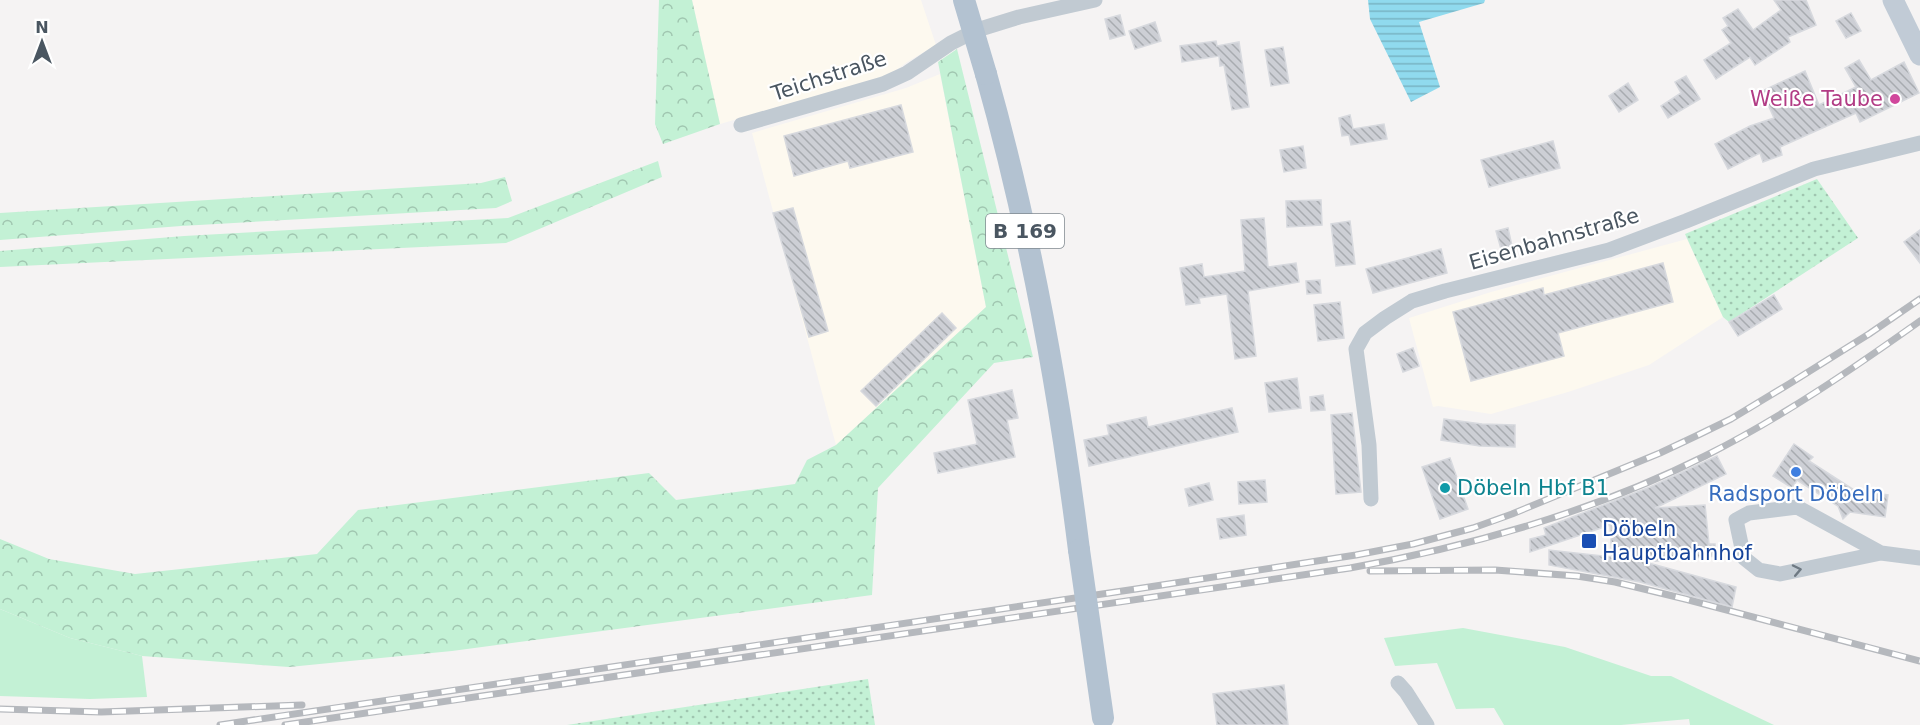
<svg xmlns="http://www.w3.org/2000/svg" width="1920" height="725" viewBox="0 0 1920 725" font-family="'DejaVu Sans',sans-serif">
<defs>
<pattern id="forest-crowns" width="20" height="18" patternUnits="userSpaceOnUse" patternTransform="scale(1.5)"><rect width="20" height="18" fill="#c3f1d5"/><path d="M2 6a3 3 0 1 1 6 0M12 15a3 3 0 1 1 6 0" fill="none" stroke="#a0c6b0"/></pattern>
<pattern id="garden-dots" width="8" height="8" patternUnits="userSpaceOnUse" patternTransform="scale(1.5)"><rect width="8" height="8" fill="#c3f1d5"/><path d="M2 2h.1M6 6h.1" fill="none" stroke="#a0c6b0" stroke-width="1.8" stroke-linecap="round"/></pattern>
<pattern id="water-rules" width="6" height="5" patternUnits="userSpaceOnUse" patternTransform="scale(1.5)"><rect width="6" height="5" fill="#90daee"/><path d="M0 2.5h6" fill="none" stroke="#78b4c4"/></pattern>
<pattern id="building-back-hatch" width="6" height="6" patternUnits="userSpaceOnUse" patternTransform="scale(1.5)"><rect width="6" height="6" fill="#cdcfd5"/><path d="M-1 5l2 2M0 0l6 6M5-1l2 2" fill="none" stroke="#a8abb0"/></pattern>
</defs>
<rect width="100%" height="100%" fill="#f5f3f3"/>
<g fill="#fdf9ef">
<polygon points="692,0 921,0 936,45 907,62 894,72 875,79 720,124"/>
<polygon points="940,74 986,307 836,445 752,133 906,88"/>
<polygon points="1687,239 1723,317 1649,365 1568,392 1491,414 1438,406 1433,407 1409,318 1491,292"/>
</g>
<g fill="#c3f1d5">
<polygon points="0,609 70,638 142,656 147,697 90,699 0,696"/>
<polygon points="1463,628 1565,647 1651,676 1671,676 1774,725 1690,725 1689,719 1621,725 1504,725 1494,708 1456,709 1437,663 1395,666 1384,638"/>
</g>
<g fill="url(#forest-crowns)">
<polygon points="659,0 692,0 720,124 663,144 655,124"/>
<polygon points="957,49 1033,357 994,363 878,488 872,595 452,651 289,667 142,656 70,638 0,609 0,539 49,559 135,574 317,554 358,510 649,473 676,500 795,484 807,460 836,445 986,307 938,62"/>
<polygon points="658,161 662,177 506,243 0,267 0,251 184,236 508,218"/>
<polygon points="505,177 512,201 496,208 181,226 0,240 0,213 481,183"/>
</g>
<g fill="url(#garden-dots)">
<polygon points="1817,179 1858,238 1729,322 1723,317 1685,234"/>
<polygon points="868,679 875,725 567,725"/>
</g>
<polygon fill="url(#water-rules)" points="1368,0 1485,0 1484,3 1419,22 1440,87 1411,102 1370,19"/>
<g fill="url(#building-back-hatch)" stroke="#d7d9de" stroke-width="1.5">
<polygon points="1774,0 1806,0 1816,25 1788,37 1790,42 1755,65 1750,57 1716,79 1704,60 1731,43 1722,30 1728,26 1723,18 1738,9 1753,30 1781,10"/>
<polygon points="1851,13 1861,31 1846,38 1836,21"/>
<polygon points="1120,15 1125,35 1110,39 1105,19"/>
<polygon points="1155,22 1161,41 1135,49 1129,31"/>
<polygon points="1216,41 1217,46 1239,42 1249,107 1232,110 1224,65 1220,66 1219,56 1182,62 1180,46"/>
<polygon points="1283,47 1289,83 1271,86 1265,50"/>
<polygon points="1859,60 1871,80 1904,62 1919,93 1860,122 1856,113 1780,147 1782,155 1763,162 1760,153 1728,169 1715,144 1750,126 1774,118 1762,91 1805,71 1819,105 1856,87 1845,68"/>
<polygon points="1686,76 1700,99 1668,118 1661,106 1681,93 1675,82"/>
<polygon points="1628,83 1638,100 1619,112 1609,96"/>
<polygon points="901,105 913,152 850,168 848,161 794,176 784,136"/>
<polygon points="1350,115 1353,129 1384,124 1387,139 1351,145 1349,135 1342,136 1339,118"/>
<polygon points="1553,141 1560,168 1489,187 1481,160"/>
<polygon points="1303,146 1306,168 1284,172 1280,150"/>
<polygon points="1321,200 1322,225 1287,227 1286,201"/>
<polygon points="793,208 828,331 809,337 773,213"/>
<polygon points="1264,218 1268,267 1296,263 1299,282 1248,291 1256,356 1235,359 1227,294 1199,298 1200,303 1186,305 1180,268 1202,264 1204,277 1245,271 1241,220"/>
<polygon points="1350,221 1355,264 1336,266 1331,224"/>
<polygon points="1508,228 1512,246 1501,249 1496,231"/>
<polygon points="1920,230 1920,263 1904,242"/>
<polygon points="1441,249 1447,273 1373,293 1366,269"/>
<polygon points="1663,263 1673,302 1558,333 1564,356 1471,381 1453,312 1543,288 1544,295"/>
<polygon points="1320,280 1321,293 1307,294 1306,281"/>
<polygon points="1774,295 1782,309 1738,336 1729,322"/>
<polygon points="1340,302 1344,338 1318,341 1314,305"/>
<polygon points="942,313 956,328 876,406 861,391"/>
<polygon points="1413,348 1419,366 1403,372 1397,354"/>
<polygon points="1297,378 1301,408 1269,412 1265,383"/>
<polygon points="1012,390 1018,418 1007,420 1015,457 938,473 934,453 977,444 968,400"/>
<polygon points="1323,395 1325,410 1311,411 1310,397"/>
<polygon points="1232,408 1238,432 1089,466 1084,440 1109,435 1107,425 1146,417 1148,427"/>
<polygon points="1352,413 1361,492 1336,494 1331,415"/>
<polygon points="1444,419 1482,424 1515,425 1515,447 1480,446 1441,440"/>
<polygon points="1794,444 1813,457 1809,461 1854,490 1888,495 1885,517 1850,512 1843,519 1838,506 1797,480 1792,488 1773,476"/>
<polygon points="1717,456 1726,474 1655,508 1705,505 1709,544 1715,544 1716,556 1645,562 1736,587 1732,607 1640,582 1549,565 1549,550 1612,557 1610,525 1530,552 1530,539 1546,535 1544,528 1650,487"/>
<polygon points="1450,458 1468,509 1440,519 1422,467"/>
<polygon points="1265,480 1267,502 1239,504 1238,482"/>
<polygon points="1209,483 1213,500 1189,506 1185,489"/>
<polygon points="1244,515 1246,535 1220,539 1217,519"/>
<polygon points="1284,685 1288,725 1217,725 1213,694"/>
</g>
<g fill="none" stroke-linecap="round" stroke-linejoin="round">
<g stroke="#c1cad2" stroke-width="15">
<polyline points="741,125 883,84 907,73 951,43 977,30 1019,17 1095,0"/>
<polyline points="1371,499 1369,445 1356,349 1365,333 1385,318 1412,301 1445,291 1609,250 1686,221 1814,169 1920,143"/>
<polyline points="1881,553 1797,507 1749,513 1736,520 1744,558 1759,570 1780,574 1881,553 1920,558"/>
<polyline points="1398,683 1406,692 1427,725"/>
</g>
<polyline stroke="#c1cbd6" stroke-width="21" points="1893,0 1920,55"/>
<path stroke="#b3c2d1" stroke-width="22" d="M986,74c44,156 73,316 93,476"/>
<g stroke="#b5b8bd" stroke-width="7">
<g id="rail">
<polyline points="1370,571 1495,570 1577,576 1615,582 1685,599 1920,661"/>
<polyline points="0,709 101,712 302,705"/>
<polyline points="220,725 1136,589 1356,555 1413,544 1473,528 1512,514 1660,453 1696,436 1731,419 1789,384 1869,334 1920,299"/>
<path d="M285,725l1065,-157c122,-22 243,-56 355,-112 76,-38 146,-86 215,-135"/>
</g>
</g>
<use href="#rail" stroke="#fff" stroke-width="4.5" stroke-dasharray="14" stroke-linecap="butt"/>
<g stroke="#b3c2d1" stroke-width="22">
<polyline points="964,0 986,74"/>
<polyline points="1079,550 1103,718"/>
</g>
</g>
<defs><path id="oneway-chevron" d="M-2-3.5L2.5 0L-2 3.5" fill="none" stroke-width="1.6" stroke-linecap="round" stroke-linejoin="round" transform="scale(1.5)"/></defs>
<use stroke="#6e7983" href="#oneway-chevron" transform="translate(1797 570) rotate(-12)"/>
<circle fill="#d1479c" stroke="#fff" stroke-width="2" cx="1895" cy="99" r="6"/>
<circle fill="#3f7fe0" stroke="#fff" stroke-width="2" cx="1796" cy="472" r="6"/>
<circle fill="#0f9aa8" stroke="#fff" stroke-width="2" cx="1445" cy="488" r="6"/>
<rect fill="#1a4fb4" stroke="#fff" stroke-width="2" x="1581" y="533" width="16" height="16" rx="3"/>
<g text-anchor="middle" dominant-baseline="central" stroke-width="4.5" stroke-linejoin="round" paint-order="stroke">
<rect fill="#fff" stroke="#808990" stroke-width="1.5" x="986" y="214" width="78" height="34" rx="4.5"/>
<g font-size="20" font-weight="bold" fill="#4a5661">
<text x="1025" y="231">B 169</text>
</g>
<g font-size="21" fill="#4a5661" stroke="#fff">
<text transform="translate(829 76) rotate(-18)">Teichstraße</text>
<text transform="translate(1554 239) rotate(-16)">Eisenbahnstraße</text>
</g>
<g font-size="21" fill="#b23c85" stroke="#fff" text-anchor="end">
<text x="1883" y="99">Weiße Taube</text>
</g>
<g font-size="21" fill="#0d838f" stroke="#fff" text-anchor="start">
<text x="1457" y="488">Döbeln Hbf B1</text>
</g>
<g font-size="21" fill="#366cbe" stroke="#fff">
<text x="1796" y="494">Radsport Döbeln</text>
</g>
<g font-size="21" fill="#164399" stroke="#fff" text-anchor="start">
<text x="1602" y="529">Döbeln<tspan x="1602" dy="24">Hauptbahnhof</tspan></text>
</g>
</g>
<g transform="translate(42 42)" stroke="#ffffff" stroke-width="4.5" paint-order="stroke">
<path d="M0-4.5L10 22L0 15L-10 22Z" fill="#4a5661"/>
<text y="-9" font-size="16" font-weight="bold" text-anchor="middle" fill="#4a5661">N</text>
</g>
</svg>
